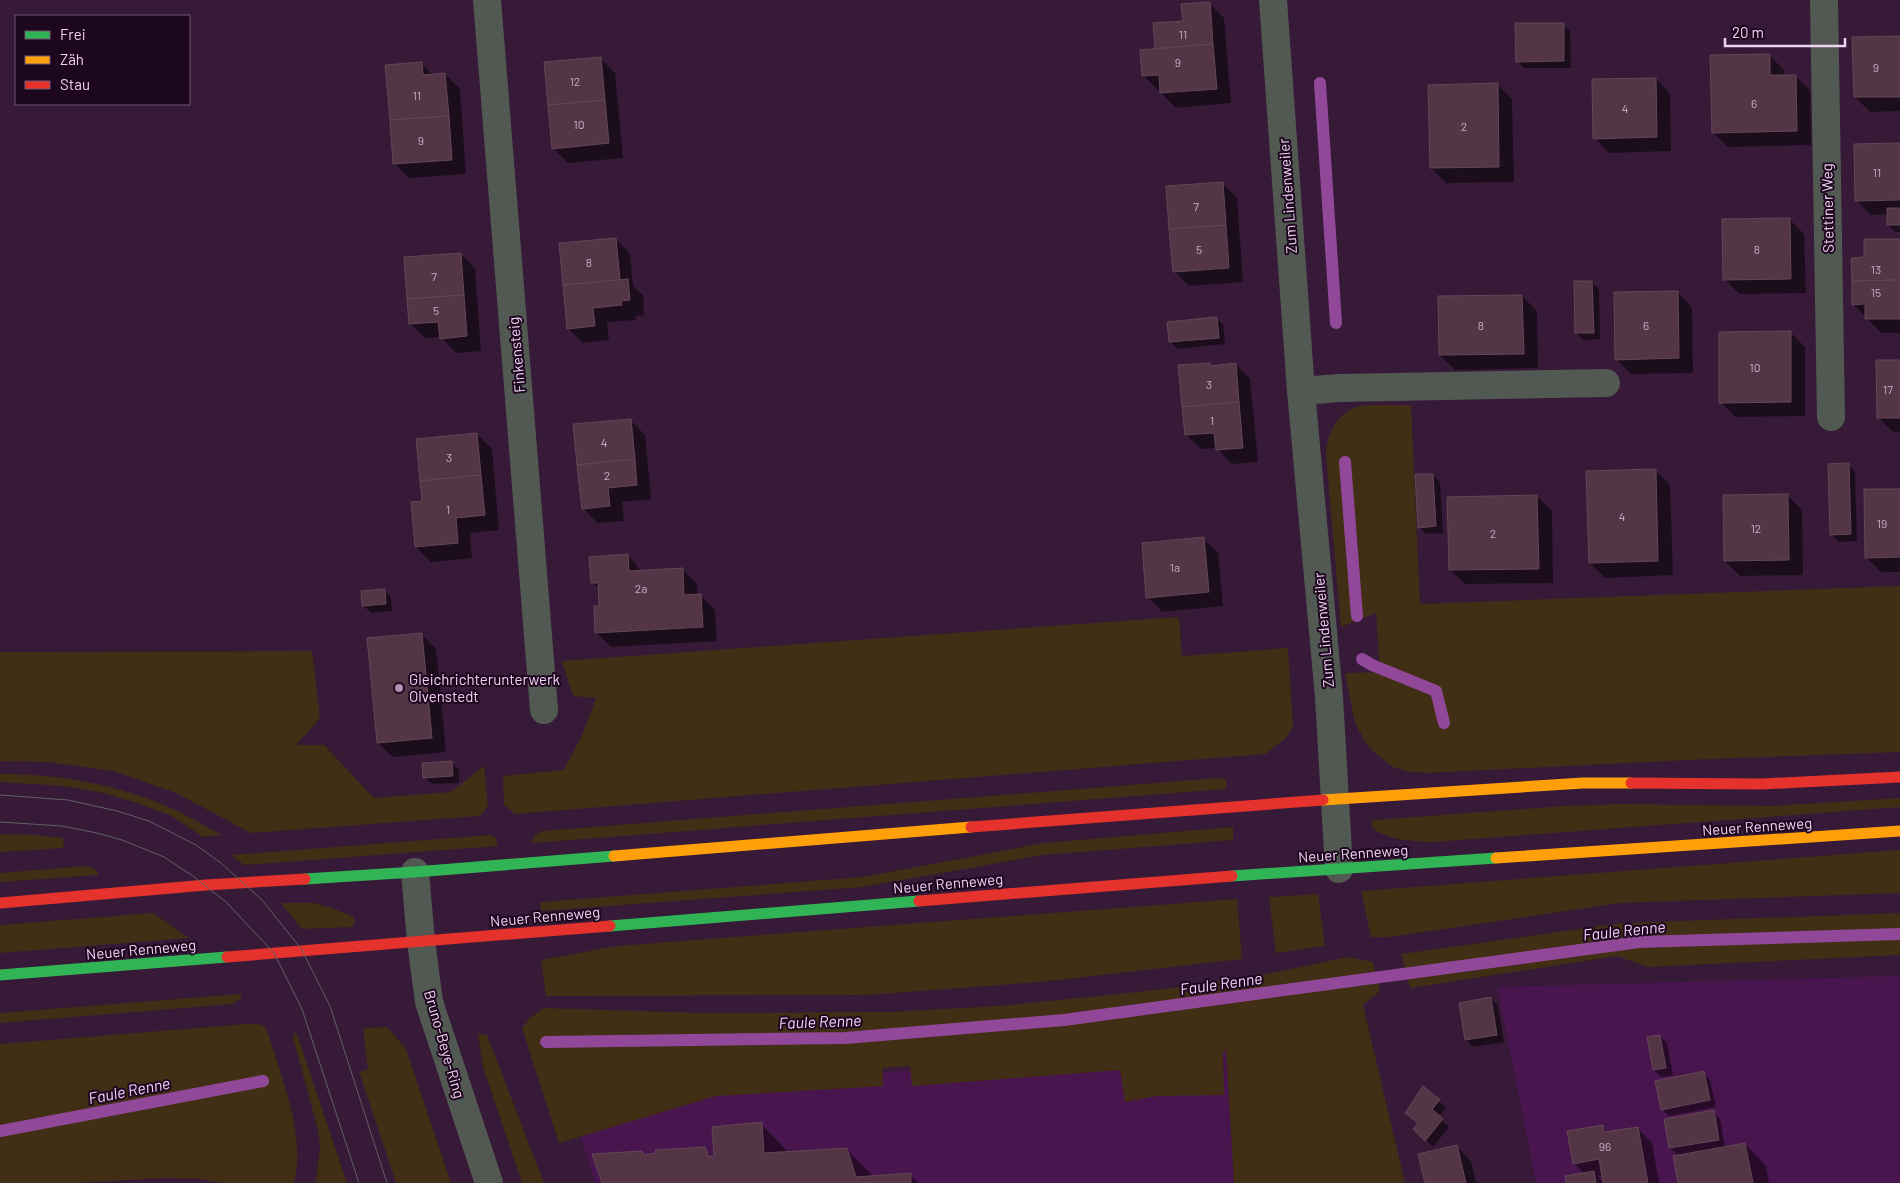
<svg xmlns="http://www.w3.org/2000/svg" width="1900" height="1183" viewBox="0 0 1900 1183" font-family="Barlow,sans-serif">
<rect width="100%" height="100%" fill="#361a38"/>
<g fill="#49154e">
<polygon points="1900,976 1900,1183 1536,1183 1497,987"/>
<polygon points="1226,1050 1234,1183 595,1183 568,1093"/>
</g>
<g fill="#402e15">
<path d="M1366,405h45l9,199 480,-18v166l-191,7 -283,14 -20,-2 -13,-4 -18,-14 -9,-10 -11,-20 -10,-50 35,-1 -4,-59 -35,14 -15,-172c1,-25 14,-47 40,-50z"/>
<polygon points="1179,617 1182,656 1288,648 1293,727 1286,738 1265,754 515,814 504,805 503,776 564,770 582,735 596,698 573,696 562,661"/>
<polygon points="312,651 320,718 296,745 324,745 374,798 451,792 484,766 488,806 480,816 251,833 176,793 114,771 48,762 0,761 0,652"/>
<path d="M0,774c52,0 105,8 154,27 24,9 46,22 68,34l-19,2 -31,-21 -35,-13 -34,-10 -39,-7 -64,-4z"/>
<polygon points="1219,778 1226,780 1226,789 532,843 533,838 542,831"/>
<path d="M1900,798v9l-467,35c-16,0 -53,-2 -62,-17v-3l4,-2 189,-14 58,-2 149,2z"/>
<polygon points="1233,827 1233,840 1043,855 863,887 541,911 540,902 863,877 1044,843"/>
<polygon points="0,834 38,835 63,838 64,848 0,852"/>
<polygon points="490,835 496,838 498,846 244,865 231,855"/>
<polygon points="1900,850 1900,893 1620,903 1390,937 1371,937 1361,891"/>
<polygon points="87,866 96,870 99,875 0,882 0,873"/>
<polygon points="1318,894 1325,946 1276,953 1269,897"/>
<polygon points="1237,899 1242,959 1040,982 866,995 546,996 541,960 617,946"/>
<polygon points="281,903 314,903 332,908 351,916 354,918 355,924 351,927 302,929"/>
<polygon points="153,913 189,938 0,953 0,925"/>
<polygon points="1900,913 1900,955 1648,967 1617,956 1410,988 1401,954 1623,923"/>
<polygon points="1348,957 1373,962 1380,991 1363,1005 1405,1183 1234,1183 1226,1050 1223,1052 1224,1095 1157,1096 1125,1102 1120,1070 912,1086 910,1066 883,1068 883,1086 716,1096 559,1143 522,1028 530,1018 544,1008 701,1013 890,1012 998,1006 1157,990 1262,975"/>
<polygon points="241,994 241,998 233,1004 0,1023 0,1013"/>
<path d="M247,1024c16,0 18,-1 23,15 13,44 36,98 24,144h-71l-23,-4 -36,-1 -87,5h-77v-139z"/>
<polygon points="387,1027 406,1049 451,1183 396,1183 359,1072 368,1069 363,1028"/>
<polygon points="295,1032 297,1034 347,1183 316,1183 320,1147 318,1130 293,1037"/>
<polygon points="478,1034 487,1035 544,1183 522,1183 483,1067"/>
</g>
<g fill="#0007" fill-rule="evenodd">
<polygon points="1209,3 1224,18 1231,103 1176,108 1161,93 1161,90 1158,90 1143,75 1184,22"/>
<polygon points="1563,24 1570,31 1571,68 1524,68 1517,61"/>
<polygon points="1900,37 1900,111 1870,112 1855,97"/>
<polygon points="1769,55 1784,70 1784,76 1795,76 1810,90 1811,145 1728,147 1713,133"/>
<polygon points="601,59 615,73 623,158 568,163 553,148"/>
<polygon points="421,63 433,75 445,74 460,89 466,174 409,178 394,163"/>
<polygon points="1656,79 1670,94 1671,151 1609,153 1595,138"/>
<polygon points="1497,84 1512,99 1514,182 1446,183 1431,168"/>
<polygon points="1900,144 1900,232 1895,232 1888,224 1888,214 1871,215 1856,200"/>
<polygon points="1222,183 1237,198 1243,282 1189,286 1174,271"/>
<polygon points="1790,220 1804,234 1806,293 1739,294 1725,279"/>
<polygon points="616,239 630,254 633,286 643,295 644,315 635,316 636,320 607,322 609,340 582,343 568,328"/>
<polygon points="1900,240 1900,333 1881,333 1853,304 1865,259"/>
<polygon points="461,254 475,269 481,351 456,353 441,337 425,338 410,324"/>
<polygon points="1592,282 1599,289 1600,339 1583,340 1576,333"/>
<polygon points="1677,292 1692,307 1693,373 1631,374 1616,359"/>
<polygon points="1522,296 1537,311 1538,368 1455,370 1440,355"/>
<polygon points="1216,318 1223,325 1225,344 1177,349 1170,341"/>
<polygon points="1790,332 1805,347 1805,416 1735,417 1721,402"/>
<polygon points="1900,361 1900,432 1893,432 1878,417"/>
<polygon points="1209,364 1212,367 1236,364 1250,379 1258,462 1232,464 1217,448 1201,449 1186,435"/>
<polygon points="630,420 645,435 651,499 622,502 624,521 597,523 583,508"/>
<polygon points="477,434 492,449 499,530 470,533 472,558 431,562 416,547 423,502"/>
<polygon points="1848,464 1855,472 1857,541 1839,542 1831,534"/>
<polygon points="1655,470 1670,485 1673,575 1605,578 1590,563"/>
<polygon points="1433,475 1440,482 1443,533 1426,534 1419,527"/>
<polygon points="1900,490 1900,572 1881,572 1866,557"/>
<polygon points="1787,495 1802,510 1803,575 1740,576 1725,561"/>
<polygon points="1537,496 1552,511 1553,583 1465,584 1450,570"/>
<polygon points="1204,539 1218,553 1223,606 1162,612 1148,597"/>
<polygon points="628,555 642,572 683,570 697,584 698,595 700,595 715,610 717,641 611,647 596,632 600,607 599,589 592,582"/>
<polygon points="384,590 391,597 392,611 371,613 364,606"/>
<polygon points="422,634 436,649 446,752 393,757 378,743"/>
<polygon points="452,763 459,770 459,783 432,784 425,777"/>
<polygon points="1491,999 1498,1006 1504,1042 1473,1047 1466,1039"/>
<polygon points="1660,1036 1667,1043 1673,1075 1661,1077 1654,1070"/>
<polygon points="1703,1073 1710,1080 1716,1107 1669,1116 1662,1109"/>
<polygon points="1439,1101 1446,1108 1438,1117 1449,1127 1433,1147 1415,1129 1419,1124 1407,1113"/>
<polygon points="1713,1112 1720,1119 1725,1148 1745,1144 1766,1166 1769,1183 1679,1183 1679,1156 1670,1148"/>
<polygon points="761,1124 789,1153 846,1149 874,1177 910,1175 918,1183 603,1183 642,1153 645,1156 704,1148 715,1159"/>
<path d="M1602,1126l7,7 28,-5 15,15 7,40h-91l17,-9 -11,-11zM1598,1176h4l1,6z"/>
<polygon points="1456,1146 1471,1161 1476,1183 1426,1183"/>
</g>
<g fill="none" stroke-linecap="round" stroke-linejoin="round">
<g stroke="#914899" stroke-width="12">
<polyline points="1320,83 1336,323"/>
<polyline points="1345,462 1357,616"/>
<polyline points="1362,659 1372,665 1436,691 1444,723"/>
<polyline points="546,1042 845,1038 1064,1020 1639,942 1900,934"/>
<polyline points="0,1131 263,1081"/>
</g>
</g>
<g fill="#543546" stroke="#634755">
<polygon points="1210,2 1213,44 1155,49 1153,23 1183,21 1181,4"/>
<polygon points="1515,23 1564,23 1564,61 1516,62"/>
<polygon points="1900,36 1900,97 1854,97 1852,37"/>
<polygon points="1213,44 1217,89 1160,93 1159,75 1142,76 1140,50"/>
<polygon points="1770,54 1770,75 1796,75 1797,131 1712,133 1710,55"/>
<polygon points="601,57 605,100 548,105 544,62"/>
<polygon points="422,62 423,75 445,73 449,116 390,120 385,65"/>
<polygon points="1656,78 1657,137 1593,139 1592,79"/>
<polygon points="1498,83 1499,167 1430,168 1428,85"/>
<polygon points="605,100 609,143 552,149 548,105"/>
<polygon points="449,116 452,160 393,164 390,120"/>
<polygon points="1900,143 1900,200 1855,201 1854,144"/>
<polygon points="1223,182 1226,225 1169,229 1166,186"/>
<rect x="1887" y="208" width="13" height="17"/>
<polygon points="1790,218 1791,279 1723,280 1722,219"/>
<polygon points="1226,225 1229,268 1173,272 1169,229"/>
<polygon points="616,238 620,280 563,285 559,243"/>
<polygon points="1864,239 1900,239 1900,280 1852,281 1851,258 1864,257"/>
<polygon points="461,253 464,295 407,299 404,257"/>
<polygon points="628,279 630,300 621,301 622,305 593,308 595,326 567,329 563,285"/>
<polygon points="1900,280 1900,319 1865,319 1865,304 1852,305 1852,281"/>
<polygon points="1574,281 1592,281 1594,333 1575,333"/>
<polygon points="1678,291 1679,358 1615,360 1614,292"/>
<polygon points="464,295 467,336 440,339 438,322 409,324 407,299"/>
<polygon points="1522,295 1524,354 1439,355 1438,296"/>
<polygon points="1217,317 1219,338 1169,342 1167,322"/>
<polygon points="1791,331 1791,402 1719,403 1719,332"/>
<polygon points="1876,360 1900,360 1900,418 1877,418"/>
<polygon points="1210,363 1210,366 1236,363 1239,402 1182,407 1178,365"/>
<polygon points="1239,402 1243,448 1216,450 1214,433 1185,435 1182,407"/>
<polygon points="631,419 635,459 577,465 573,424"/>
<polygon points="477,433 481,475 420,481 416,439"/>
<polygon points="635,459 637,485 608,488 610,506 582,509 577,465"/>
<polygon points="1849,463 1851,534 1830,535 1828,464"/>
<polygon points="1656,469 1658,561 1589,563 1586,471"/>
<polygon points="1415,474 1433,474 1436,526 1418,528"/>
<polygon points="481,475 485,515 456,518 458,543 415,547 411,502 422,501 420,481"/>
<polygon points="1864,489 1900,489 1900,557 1865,558"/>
<polygon points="1788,494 1789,560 1724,561 1723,495"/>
<polygon points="1537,495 1539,569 1449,570 1447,497"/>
<polygon points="1204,537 1209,592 1146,598 1142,543"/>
<polygon points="628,554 629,571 683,568 684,595 701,594 703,627 595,633 594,606 599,606 598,583 591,583 589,557"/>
<polygon points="385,589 386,604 362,606 361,591"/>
<polygon points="422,633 432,738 377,743 367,638"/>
<polygon points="452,761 453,776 423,778 422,763"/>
<polygon points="1491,997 1497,1035 1465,1040 1459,1003"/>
<polygon points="1660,1035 1666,1068 1653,1070 1647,1037"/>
<polygon points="1704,1071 1710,1100 1661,1110 1655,1081"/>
<polygon points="1423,1086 1440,1100 1432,1109 1443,1119 1425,1141 1413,1129 1418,1123 1405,1113"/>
<polygon points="1714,1110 1719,1140 1669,1148 1664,1119"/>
<polygon points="762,1122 764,1153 847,1148 856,1177 911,1173 911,1183 602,1183 592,1154 642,1151 644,1155 656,1153 655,1150 705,1147 709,1156 714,1156 712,1127"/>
<polygon points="1603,1125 1604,1132 1638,1127 1648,1183 1603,1183 1599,1159 1573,1164 1567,1131"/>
<polygon points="1745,1143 1753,1183 1678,1183 1673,1156"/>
<polygon points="1457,1145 1466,1183 1425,1183 1418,1154"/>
<polygon points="1594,1171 1596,1183 1566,1183 1565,1176"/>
</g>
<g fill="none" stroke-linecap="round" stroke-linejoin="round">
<g stroke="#515952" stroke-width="28">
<polyline points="487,0 544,710"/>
<polyline points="1273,0 1301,391 1329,697 1339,869"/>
<polyline points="1824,0 1831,417"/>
<polyline points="1301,391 1340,388 1606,383"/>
<polyline points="415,872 421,941 429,1002 489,1183"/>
</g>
<g stroke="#30b455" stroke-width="11">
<polyline points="1232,876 1496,858"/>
<polyline points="305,879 415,872 614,856"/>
<polyline points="610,926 919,901"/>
<polyline points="0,975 227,957"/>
</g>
<g stroke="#ff9f0a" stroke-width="11">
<polyline points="1323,800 1583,783 1631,783"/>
<polyline points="614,856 971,827"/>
<polyline points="1496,858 1900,831"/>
</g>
<g stroke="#e5322d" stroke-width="11">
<polyline points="1631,783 1762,784 1900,777"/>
<polyline points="971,827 1323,800"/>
<polyline points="919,901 1232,876"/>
<polyline points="0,903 206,885 305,879"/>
<polyline points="227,957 610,926"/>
</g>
<g stroke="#616162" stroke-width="1">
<polyline points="0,795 68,800 117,811 149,821 196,845 221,863 262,900 302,950 330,1006 387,1183"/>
<polyline points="0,822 62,826 97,833 122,840 164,857 193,876 226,902 274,953 302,1009 359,1183"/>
</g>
</g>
<circle fill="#af92b2" stroke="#1c071e" stroke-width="2" cx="399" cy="688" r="5"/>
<g text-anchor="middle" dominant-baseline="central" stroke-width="4" stroke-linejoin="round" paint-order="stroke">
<g font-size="12" fill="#c9abc8">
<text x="1183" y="34">11</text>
<text x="1178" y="62">9</text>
<text x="1876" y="67">9</text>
<text x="575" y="81">12</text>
<text x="417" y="95">11</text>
<text x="1754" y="103">6</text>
<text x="1625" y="108">4</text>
<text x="579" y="124">10</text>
<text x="1464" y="126">2</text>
<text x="421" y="140">9</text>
<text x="1877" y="172">11</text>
<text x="1196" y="206">7</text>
<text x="1199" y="249">5</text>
<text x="1757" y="249">8</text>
<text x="589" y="262">8</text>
<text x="1876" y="269">13</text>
<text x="434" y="276">7</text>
<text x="1876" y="292">15</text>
<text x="436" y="310">5</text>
<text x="1481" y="325">8</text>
<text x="1646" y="325">6</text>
<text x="1755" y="367">10</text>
<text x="1209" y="384">3</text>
<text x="1888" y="389">17</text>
<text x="1212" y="420">1</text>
<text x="604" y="442">4</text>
<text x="449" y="457">3</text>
<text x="607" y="475">2</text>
<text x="448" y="509">1</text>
<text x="1622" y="516">4</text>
<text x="1882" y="523">19</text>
<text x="1756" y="528">12</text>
<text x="1493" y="533">2</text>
<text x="1175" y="567">1a</text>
<text x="641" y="588">2a</text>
<text x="1605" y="1146">96</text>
</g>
<g font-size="15" fill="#f0d2f3" stroke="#1c071e">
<text transform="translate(1287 196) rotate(-94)">Zum Lindenweiler</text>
<text transform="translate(1827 208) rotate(-91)">Stettiner Weg</text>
<text transform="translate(516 355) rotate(-95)">Finkensteig</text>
<text transform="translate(1323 630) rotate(-95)">Zum Lindenweiler</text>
<text transform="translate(1757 826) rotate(-4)">Neuer Renneweg</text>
<text transform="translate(1353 853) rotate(-4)">Neuer Renneweg</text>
<text transform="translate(948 883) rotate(-5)">Neuer Renneweg</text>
<text transform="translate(545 916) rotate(-5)">Neuer Renneweg</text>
<text transform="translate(141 949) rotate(-5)">Neuer Renneweg</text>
<text transform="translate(445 1044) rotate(74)">Bruno-Beye-Ring</text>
</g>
<g font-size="15" fill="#f0d2f3" stroke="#1c071e" text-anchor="start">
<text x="409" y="679">Gleichrichterunterwerk<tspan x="409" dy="17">Olvenstedt</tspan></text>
</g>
<g font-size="16" font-style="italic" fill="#f9d0fd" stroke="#1c071e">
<text transform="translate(1624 930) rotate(-6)">Faule Renne</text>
<text transform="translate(1221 983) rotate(-8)">Faule Renne</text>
<text transform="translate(820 1021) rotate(-2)">Faule Renne</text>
<text transform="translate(129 1090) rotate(-11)">Faule Renne</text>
</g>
</g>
<rect x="15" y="15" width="175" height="90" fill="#1c071e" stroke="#715873"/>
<rect x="25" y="31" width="25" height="8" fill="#30b455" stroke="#715873"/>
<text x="60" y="40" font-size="15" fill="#f0d2f3">Frei</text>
<rect x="25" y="56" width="25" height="8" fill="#ff9f0a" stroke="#715873"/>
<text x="60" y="65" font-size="15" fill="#f0d2f3">Zäh</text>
<rect x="25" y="81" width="25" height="8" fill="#e5322d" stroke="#715873"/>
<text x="60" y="90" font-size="15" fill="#f0d2f3">Stau</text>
<path d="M1725 38v8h120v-8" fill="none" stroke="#f0d2f3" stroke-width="2.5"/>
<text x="1732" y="38" font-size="15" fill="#f0d2f3" stroke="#1c071e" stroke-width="4" paint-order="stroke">20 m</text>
</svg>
